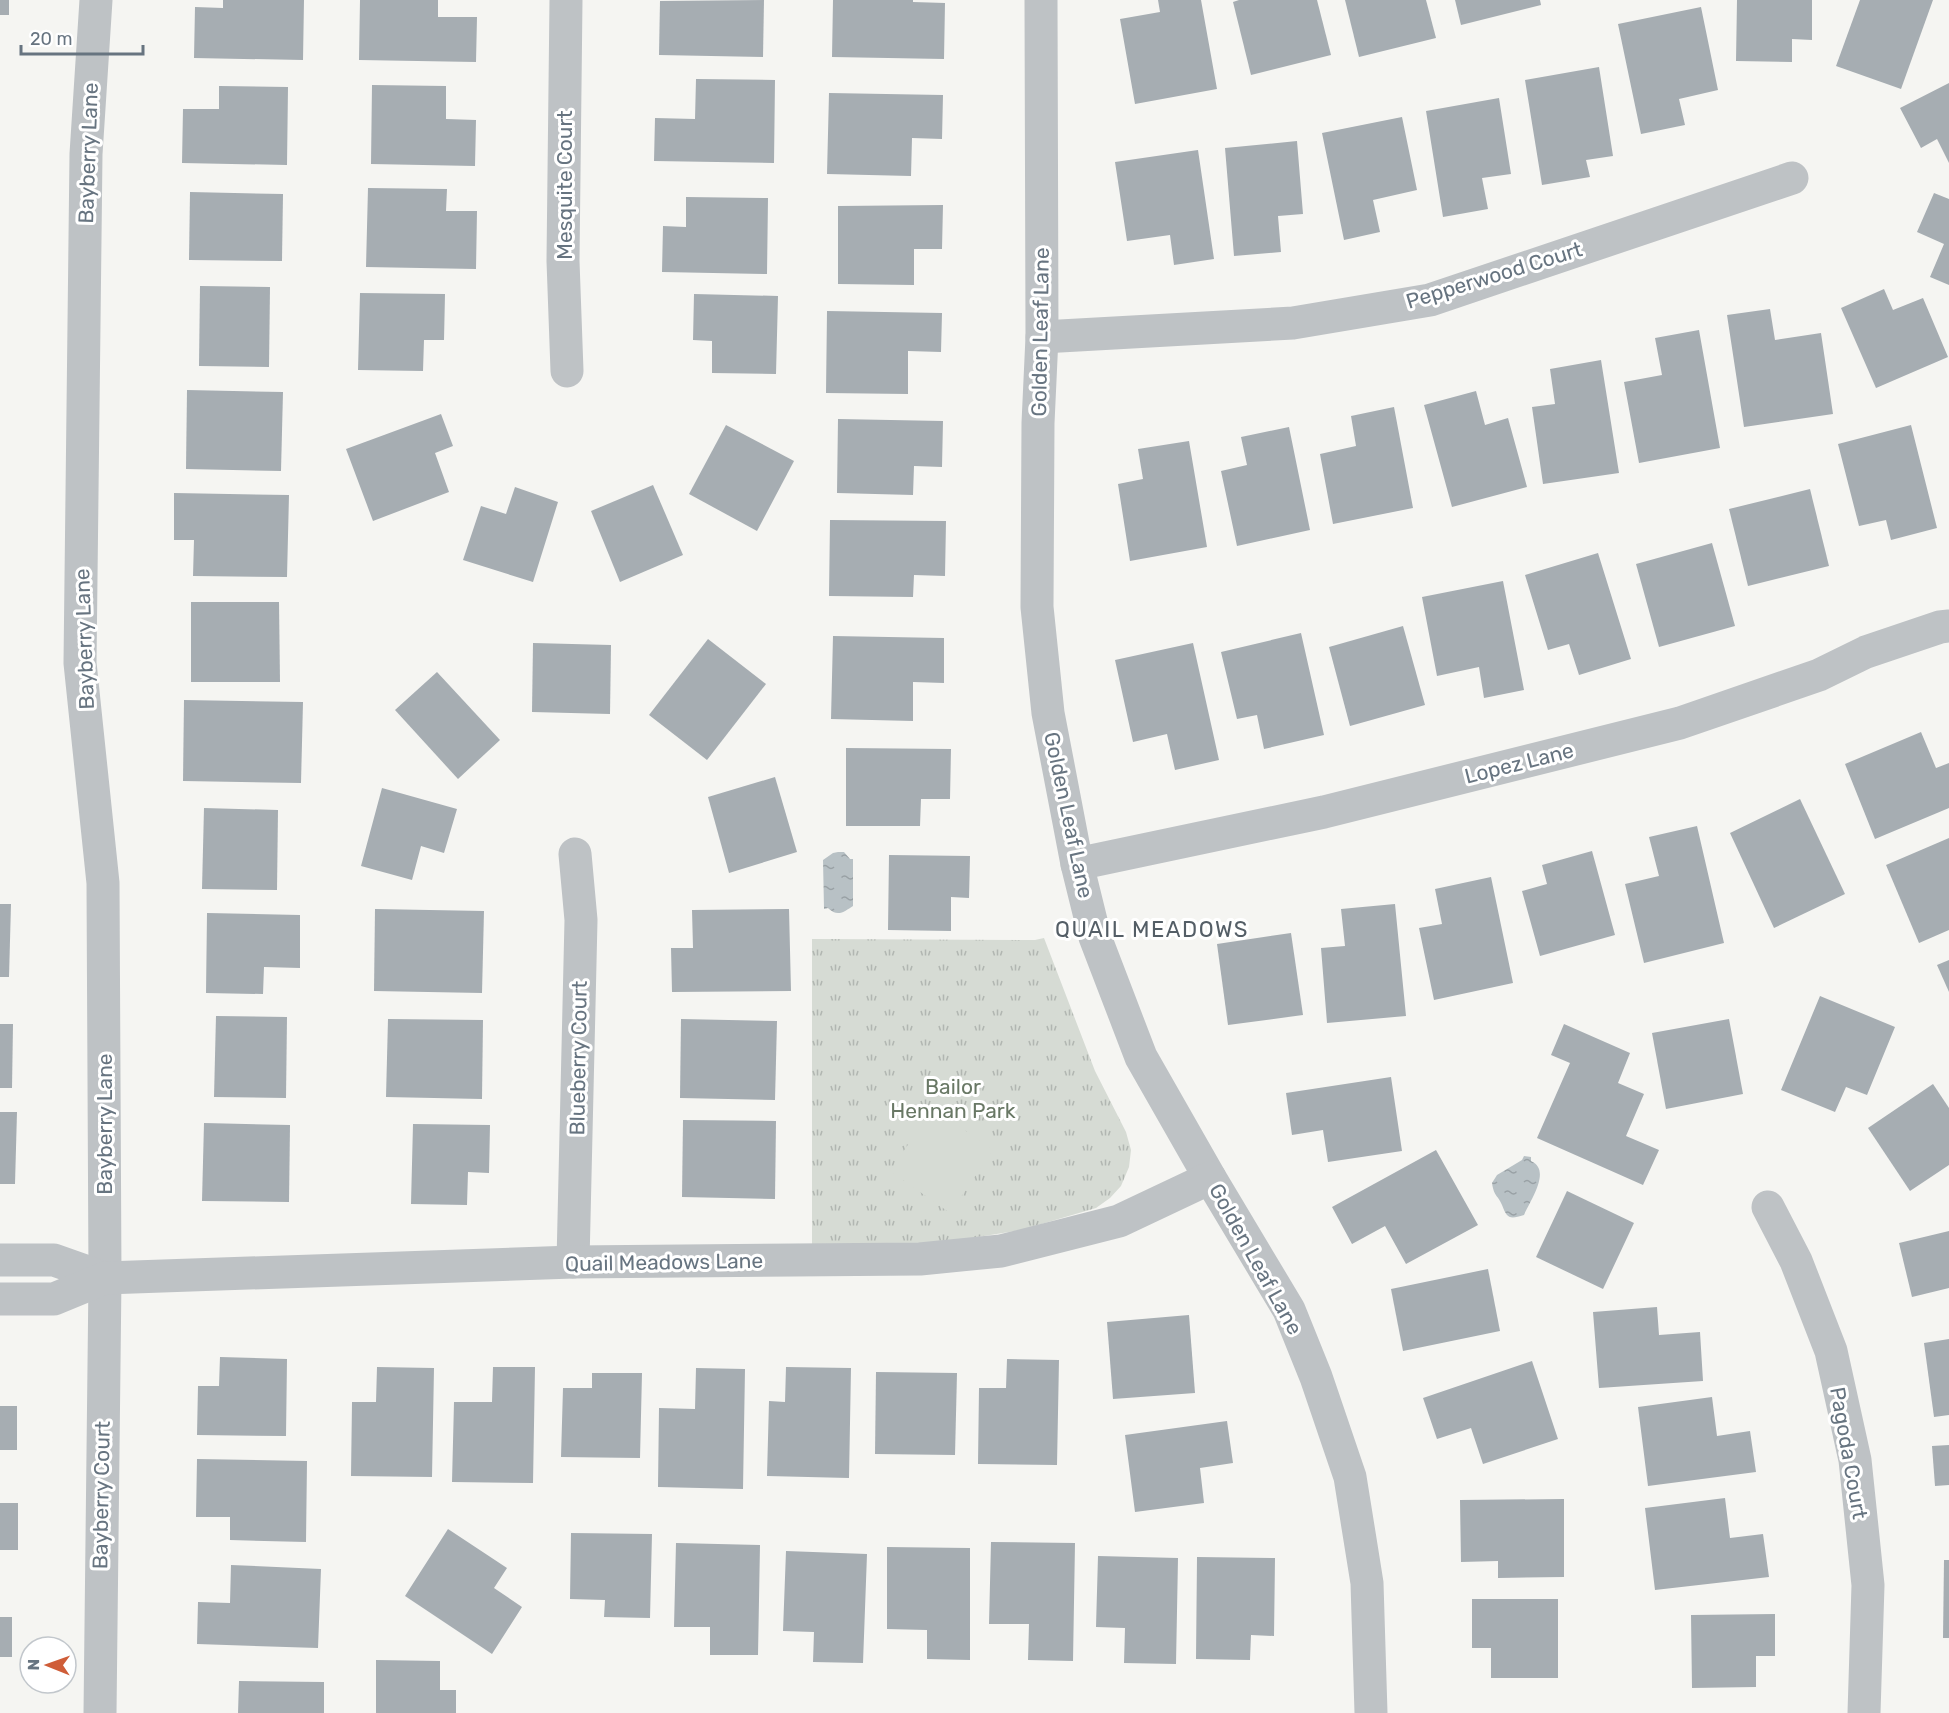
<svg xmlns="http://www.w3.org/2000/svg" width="1949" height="1713" viewBox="0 0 1949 1713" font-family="Rubik,sans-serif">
<defs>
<pattern id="grass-tufts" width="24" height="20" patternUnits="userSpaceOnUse" patternTransform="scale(1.5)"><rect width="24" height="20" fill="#d6dbd4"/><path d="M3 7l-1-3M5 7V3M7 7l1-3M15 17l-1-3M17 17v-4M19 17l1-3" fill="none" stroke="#b1b6b1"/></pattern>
<pattern id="water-ripples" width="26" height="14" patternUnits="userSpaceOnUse" patternTransform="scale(1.5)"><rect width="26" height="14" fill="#b8c1c5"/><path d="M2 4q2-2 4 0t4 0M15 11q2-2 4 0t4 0" fill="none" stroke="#99a1a5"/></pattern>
</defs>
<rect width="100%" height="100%" fill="#f5f5f2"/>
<polygon fill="url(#grass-tufts)" points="1044,938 1095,1071 1126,1132 1131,1150 1129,1167 1121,1186 1110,1198 1096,1208 1021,1230 972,1238 924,1243 812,1244 812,939 1035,940"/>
<polygon fill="#d6dbd4" points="933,1108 993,1150 950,1213 890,1171"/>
<g fill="url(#water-ripples)">
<path d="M838,852h6l6,7h3v47c-8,5 -15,12 -25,2l-4,1 -1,-49 10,-7z"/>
<path d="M1524,1156l7,1v4c21,9 -1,40 -7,54 -15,5 -17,3 -22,-10 -4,-10 -8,-8 -10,-22l5,-8 25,-15z"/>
</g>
<g fill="#a6adb2">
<rect x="0" y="0" width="9" height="15"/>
<polygon points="223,0 304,0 303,60 194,58 195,7 223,8"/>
<polygon points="360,0 438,0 438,17 477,17 476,62 359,60"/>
<polygon points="764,0 763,57 659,55 660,1"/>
<polygon points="833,0 913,0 913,2 945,3 944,59 832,57"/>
<polygon points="1158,0 1201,0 1217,89 1135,104 1120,19 1160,12"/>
<polygon points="1239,0 1317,0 1331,55 1251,75 1233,2"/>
<polygon points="1345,0 1426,0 1436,38 1359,57"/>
<polygon points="1455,0 1540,0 1541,5 1461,25"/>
<polygon points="1737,0 1812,0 1812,40 1792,39 1792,62 1736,61"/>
<polygon points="1860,0 1933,0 1901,89 1836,66"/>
<polygon points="1701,7 1718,90 1679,99 1685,125 1641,134 1618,24"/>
<polygon points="1599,67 1613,156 1586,160 1590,177 1542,185 1525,80"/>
<polygon points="696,79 775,80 774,163 654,161 655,118 695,119"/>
<polygon points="1949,83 1949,163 1937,139 1921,148 1900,108"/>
<polygon points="372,85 446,86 446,119 476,120 475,166 371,164"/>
<polygon points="219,86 288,87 287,165 182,163 183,109 219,109"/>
<polygon points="829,93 943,95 942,139 912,138 911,176 827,174"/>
<polygon points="1499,98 1511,174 1482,178 1488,209 1443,217 1426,111"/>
<polygon points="1402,117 1417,190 1373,200 1380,232 1344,240 1322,133"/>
<polygon points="1297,141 1303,214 1278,216 1281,252 1234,256 1225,148"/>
<polygon points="1198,150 1214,259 1174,265 1170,235 1127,241 1115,162"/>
<polygon points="368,188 447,189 446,211 477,211 476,269 366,267"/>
<polygon points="190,192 283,194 282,261 189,260"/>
<polygon points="1934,193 1949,199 1949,285 1930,277 1944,244 1917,232"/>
<polygon points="686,197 768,198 767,274 662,272 663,226 686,227"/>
<polygon points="943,205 942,249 914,249 914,285 838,284 838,206"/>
<polygon points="200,286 270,287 269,367 199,366"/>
<polygon points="1884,289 1893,310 1923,298 1948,357 1876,388 1841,308"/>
<polygon points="360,293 445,294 444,340 424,340 423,371 358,370"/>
<polygon points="694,294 778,296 776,374 712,373 712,341 693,340"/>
<polygon points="1770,309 1775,340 1821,333 1833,414 1744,427 1727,315"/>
<polygon points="827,311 942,313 941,352 908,351 908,394 826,393"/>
<polygon points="1699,330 1720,448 1639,463 1624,382 1662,375 1655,338"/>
<polygon points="1601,360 1619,473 1543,484 1532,407 1555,404 1550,369"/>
<polygon points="187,390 283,392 281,471 186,469"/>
<polygon points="1476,391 1485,425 1508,418 1527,487 1452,507 1424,405"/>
<polygon points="1394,407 1413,508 1333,524 1320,454 1356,446 1351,416"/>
<polygon points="441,414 453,446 435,453 449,492 373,521 346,449"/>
<polygon points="838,419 943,421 942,467 914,466 913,495 837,493"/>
<polygon points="726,425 794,461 757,531 689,494"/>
<polygon points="1911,425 1937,528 1891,540 1886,520 1859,526 1838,444"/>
<polygon points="1289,427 1310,530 1237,546 1221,471 1247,465 1241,437"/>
<polygon points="1189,441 1207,547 1130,561 1118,484 1143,479 1138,449"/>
<polygon points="653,485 683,555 620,582 591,511"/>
<polygon points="515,487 558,502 533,582 463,560 481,506 506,514"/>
<polygon points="1810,489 1829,566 1748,586 1729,509"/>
<polygon points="174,493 289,495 287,577 193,576 194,540 174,540"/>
<polygon points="830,520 946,521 945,576 914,575 913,597 829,596"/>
<polygon points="1712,543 1735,626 1659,647 1636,564"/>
<polygon points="1598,553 1631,659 1579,675 1569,644 1548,650 1525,575"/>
<polygon points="1503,581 1524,690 1484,698 1479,667 1437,676 1422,597"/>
<polygon points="191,602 279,602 280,682 191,682"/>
<polygon points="1403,626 1425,705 1350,726 1329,647"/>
<polygon points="1301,633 1324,735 1264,749 1257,715 1237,719 1221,652"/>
<polygon points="833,636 944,638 944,683 913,682 913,721 831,719"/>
<polygon points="708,639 766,684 707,760 649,715"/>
<polygon points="533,643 611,645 610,714 532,712"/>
<polygon points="1193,643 1219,760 1175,770 1167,734 1133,742 1115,660"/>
<polygon points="437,672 500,740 458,779 395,710"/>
<polygon points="184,700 303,702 301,783 183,781"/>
<polygon points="1921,732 1936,768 1949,763 1949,808 1875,839 1845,764"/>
<polygon points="846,748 951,749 950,799 921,799 920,826 846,826"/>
<polygon points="775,777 797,852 729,873 708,797"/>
<polygon points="382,788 457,809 444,853 421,846 412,880 361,866"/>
<polygon points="1800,799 1845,894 1774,928 1730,833"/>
<polygon points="204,808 278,810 277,890 202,889"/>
<polygon points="1697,826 1724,943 1644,963 1625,884 1659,876 1649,837"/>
<polygon points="1949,838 1949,930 1919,943 1886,865"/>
<polygon points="1592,851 1615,935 1540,956 1522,891 1547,884 1542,865"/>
<polygon points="889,855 970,856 969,898 951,897 951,931 888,930"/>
<polygon points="1491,877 1513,983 1434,1000 1419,928 1442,924 1435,889"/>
<polygon points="0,904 11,904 9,977 0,977"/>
<polygon points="1395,904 1406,1016 1327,1023 1321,948 1345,946 1341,909"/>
<polygon points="375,909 484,911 482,993 374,991"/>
<polygon points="789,909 791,991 672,992 671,948 693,948 692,910"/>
<polygon points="207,913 300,915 300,968 264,967 263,994 206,993"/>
<polygon points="1291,933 1303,1015 1228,1025 1217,944"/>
<polygon points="1949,960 1949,992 1937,965"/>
<polygon points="1820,996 1895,1027 1867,1095 1846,1087 1835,1112 1781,1090"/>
<polygon points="216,1016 287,1017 286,1098 214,1097"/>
<polygon points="388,1019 483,1020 482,1099 386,1097"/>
<polygon points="681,1019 777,1021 775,1100 680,1098"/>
<polygon points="1729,1019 1743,1094 1666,1109 1652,1033"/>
<polygon points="0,1024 13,1024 12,1088 0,1088"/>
<polygon points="1564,1024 1630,1053 1618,1083 1644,1094 1626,1136 1659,1150 1643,1185 1537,1138 1570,1063 1551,1055"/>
<polygon points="1391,1077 1402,1151 1328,1162 1323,1130 1292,1135 1286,1093"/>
<polygon points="1933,1084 1949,1108 1949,1165 1910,1191 1868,1128"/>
<polygon points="0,1112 17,1112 15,1184 0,1184"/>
<polygon points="683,1120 776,1121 775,1199 682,1197"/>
<polygon points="204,1123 290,1125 289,1202 202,1201"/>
<polygon points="413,1124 490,1125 489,1173 468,1172 467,1205 411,1204"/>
<polygon points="1436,1150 1478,1225 1406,1264 1385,1226 1352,1244 1332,1207"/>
<polygon points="1567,1191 1634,1223 1603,1289 1536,1257"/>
<polygon points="1949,1231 1949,1288 1912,1297 1899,1243"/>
<polygon points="1488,1269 1500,1331 1403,1351 1391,1289"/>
<polygon points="1657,1307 1659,1335 1700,1332 1703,1381 1599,1388 1593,1312"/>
<polygon points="1189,1315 1195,1393 1113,1399 1107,1322"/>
<polygon points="1949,1339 1949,1415 1934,1417 1924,1343"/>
<polygon points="220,1357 287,1359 286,1436 197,1435 198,1386 219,1386"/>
<polygon points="1007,1359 1059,1360 1057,1465 978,1464 979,1388 1006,1388"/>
<polygon points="1532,1361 1558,1439 1483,1464 1471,1428 1437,1439 1423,1398"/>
<polygon points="377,1367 434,1368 432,1477 351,1476 352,1402 376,1402"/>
<polygon points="493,1367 535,1367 533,1483 452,1482 454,1402 492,1402"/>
<polygon points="786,1367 851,1368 849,1478 767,1476 769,1401 785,1402"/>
<polygon points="696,1368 745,1369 743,1489 658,1487 659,1408 695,1409"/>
<polygon points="876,1372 957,1373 955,1455 875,1454"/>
<polygon points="592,1373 642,1373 640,1458 561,1457 563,1388 592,1388"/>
<polygon points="1712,1397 1717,1436 1750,1431 1756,1472 1648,1486 1638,1407"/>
<rect x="0" y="1406" width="17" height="44"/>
<polygon points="1227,1421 1233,1463 1200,1468 1204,1503 1135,1512 1125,1435"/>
<polygon points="1949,1445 1949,1485 1935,1486 1932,1446"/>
<polygon points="197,1459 307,1461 306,1542 230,1540 230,1517 196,1517"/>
<polygon points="1725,1498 1730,1538 1763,1534 1769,1577 1655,1590 1645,1508"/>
<polygon points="1564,1499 1564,1577 1498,1578 1498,1561 1461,1562 1460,1500"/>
<rect x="0" y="1503" width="18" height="47"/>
<polygon points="448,1529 507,1568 494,1588 522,1607 492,1654 405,1596"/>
<polygon points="571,1533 652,1534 650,1618 604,1617 605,1600 570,1599"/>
<polygon points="991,1542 1075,1543 1073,1661 1028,1660 1029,1624 989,1624"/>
<polygon points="676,1543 760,1545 758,1655 710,1655 710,1627 674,1627"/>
<polygon points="887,1547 970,1548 970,1660 927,1659 927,1630 887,1629"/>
<polygon points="786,1551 867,1554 863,1663 813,1662 814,1632 783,1631"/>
<polygon points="1098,1556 1178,1558 1176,1664 1124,1663 1125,1628 1096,1627"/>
<polygon points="1197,1557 1275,1558 1274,1636 1251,1635 1250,1660 1196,1659"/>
<polygon points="1944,1560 1949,1560 1949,1638 1943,1638"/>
<polygon points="231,1565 321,1569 318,1648 197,1644 198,1602 230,1603"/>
<polygon points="1472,1599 1558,1599 1558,1678 1491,1678 1491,1648 1472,1648"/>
<polygon points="1775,1614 1775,1656 1756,1656 1756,1687 1692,1688 1691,1615"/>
<rect x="0" y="1617" width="12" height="40"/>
<polygon points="376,1660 440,1661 440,1690 456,1690 456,1713 376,1713"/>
<polygon points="239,1681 324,1682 324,1713 238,1713"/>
</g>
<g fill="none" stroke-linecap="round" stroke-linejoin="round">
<g stroke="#bec2c5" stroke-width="33">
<polyline points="96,0 86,154 80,663 103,883 105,1278 100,1713"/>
<polyline points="566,0 563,261 567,371"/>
<polyline points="1041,0 1042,337 1038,423 1037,607 1048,713 1077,864 1095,937 1141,1057 1210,1178 1289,1310 1316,1377 1350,1477 1367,1583 1371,1713"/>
<polyline points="1042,337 1293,323 1430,300 1792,178"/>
<polyline points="1077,864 1324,812 1680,723 1819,675 1866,652 1940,627 1949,626"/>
<polyline points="1768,1207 1796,1261 1831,1351 1855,1460 1868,1585 1864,1713"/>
<polyline points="0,1260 54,1260 105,1278"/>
<polyline points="573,1262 581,920 575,854"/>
<polyline points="0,1299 54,1299 105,1278 573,1262 920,1259 1001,1251 1119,1221 1210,1178"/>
</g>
</g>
<g text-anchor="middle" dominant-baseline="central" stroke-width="6" stroke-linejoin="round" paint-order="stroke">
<g font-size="21" fill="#677480" stroke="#fff">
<text transform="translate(88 153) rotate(-88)">Bayberry Lane</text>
<text transform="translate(564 185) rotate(-90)">Mesquite Court</text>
<text transform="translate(1494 275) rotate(-17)">Pepperwood Court</text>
<text transform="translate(1040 332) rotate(-89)">Golden Leaf Lane</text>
<text transform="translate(84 639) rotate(-92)">Bayberry Lane</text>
<text transform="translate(1519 763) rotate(-14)">Lopez Lane</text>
<text transform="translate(1069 815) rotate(78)">Golden Leaf Lane</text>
<text transform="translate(578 1058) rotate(-89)">Blueberry Court</text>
<text transform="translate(104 1124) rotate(-90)">Bayberry Lane</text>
<text transform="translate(1256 1259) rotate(61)">Golden Leaf Lane</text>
<text transform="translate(664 1262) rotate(-1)">Quail Meadows Lane</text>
<text transform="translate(1849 1453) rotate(80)">Pagoda Court</text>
<text transform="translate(101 1495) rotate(-89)">Bayberry Court</text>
</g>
<g font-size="21" fill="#697865" stroke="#fff">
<text x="953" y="1086">Bailor<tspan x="953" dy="24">Hennan Park</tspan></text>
</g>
<g font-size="22" letter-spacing="1.5" fill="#545e66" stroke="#fff">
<text x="1152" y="929">QUAIL MEADOWS</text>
</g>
</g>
<g transform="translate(48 1665) rotate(271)"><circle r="28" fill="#ffffff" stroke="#c2c7cc" stroke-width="1.5"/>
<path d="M0-4.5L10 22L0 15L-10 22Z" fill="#cf5d38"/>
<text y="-9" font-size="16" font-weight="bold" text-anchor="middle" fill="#677480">N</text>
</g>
<path d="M21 45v9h122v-9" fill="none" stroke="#677480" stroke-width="3"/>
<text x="30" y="45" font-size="18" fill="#677480" stroke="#ffffff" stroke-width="4.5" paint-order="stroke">20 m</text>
</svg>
